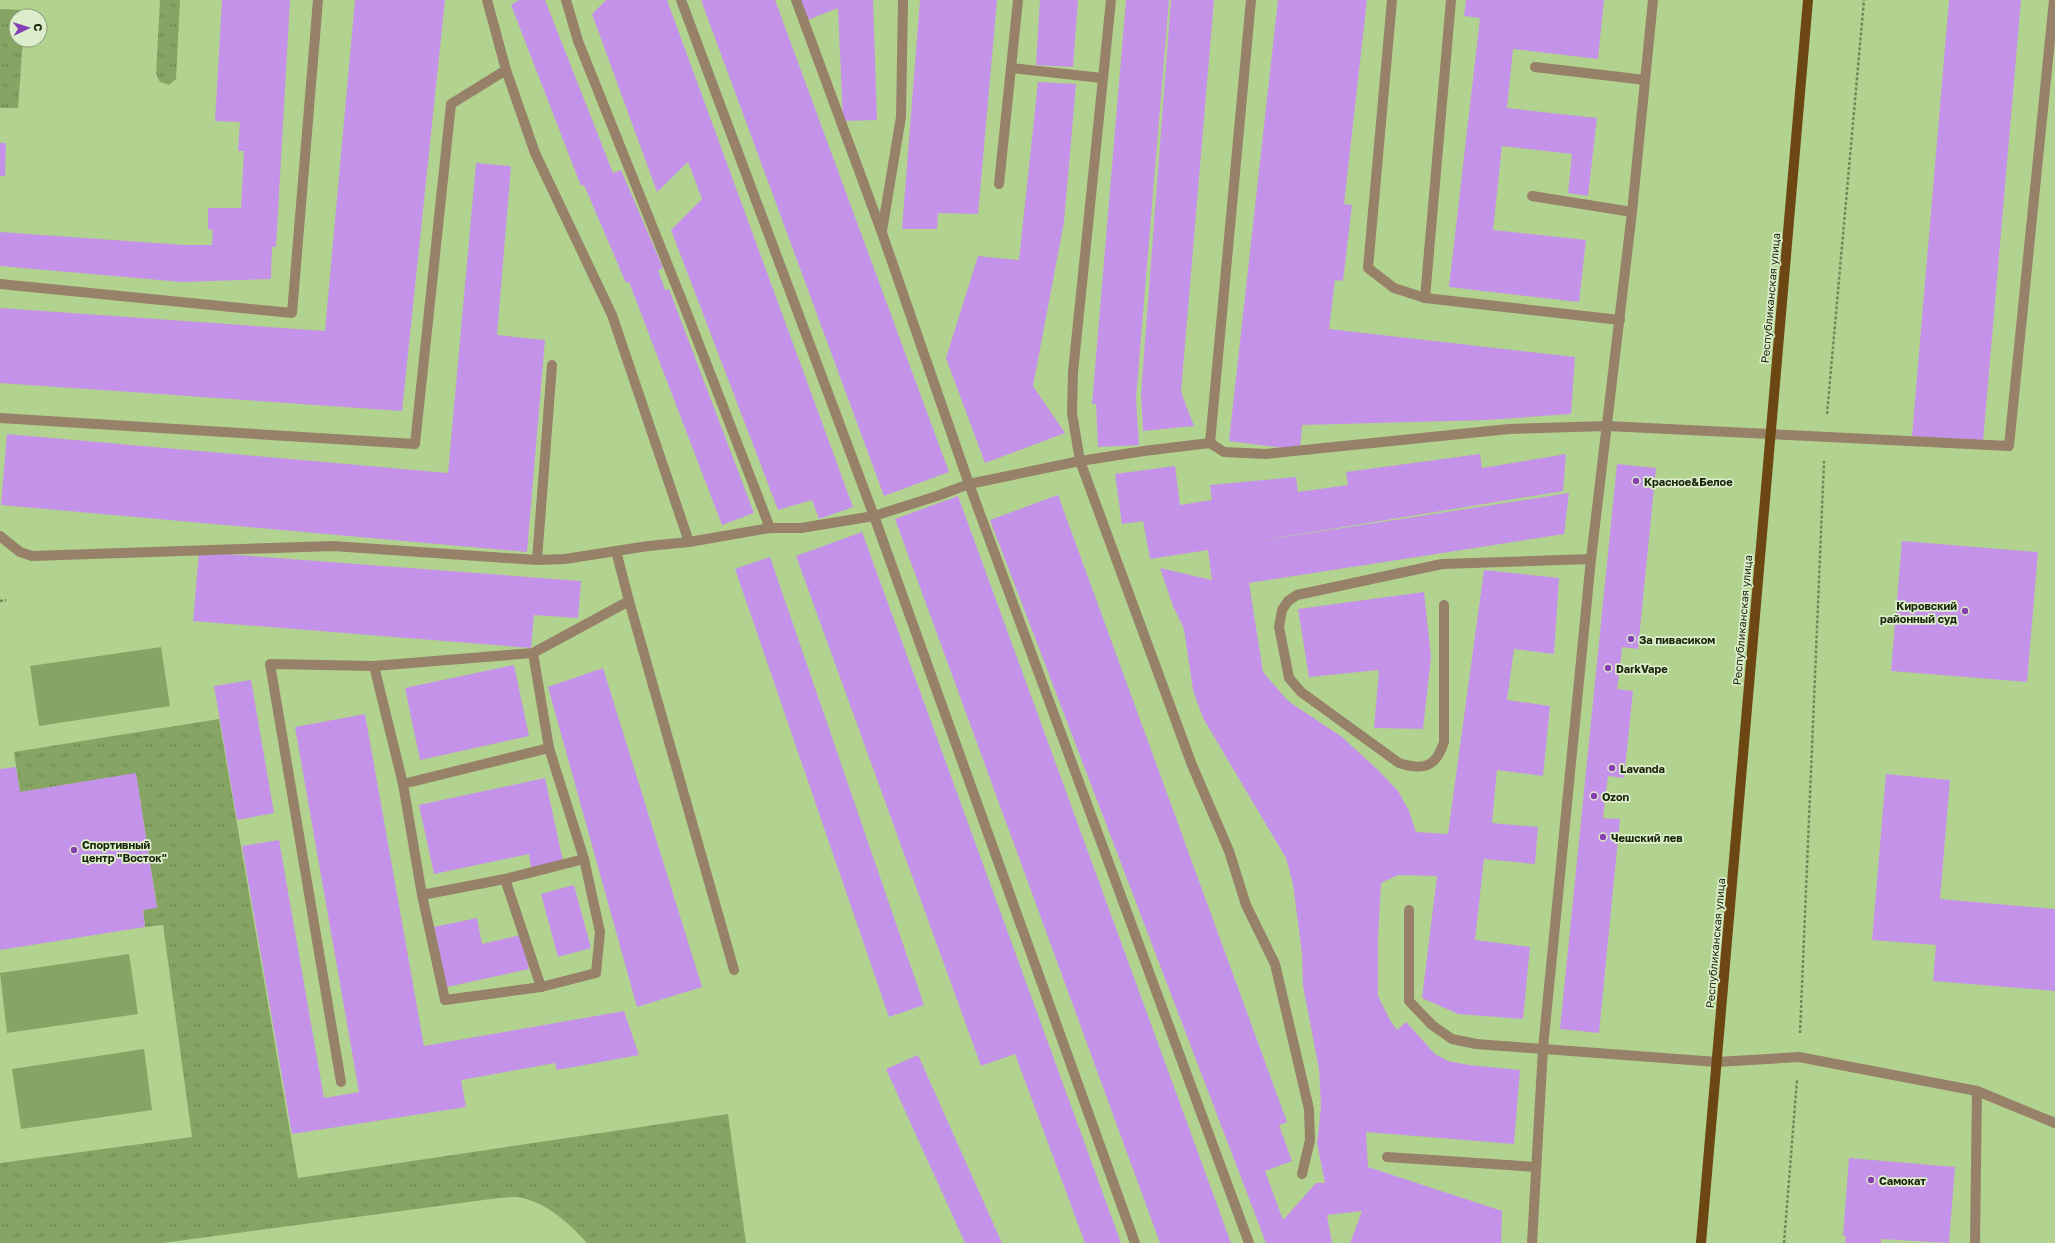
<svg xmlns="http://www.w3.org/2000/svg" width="2055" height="1243" viewBox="0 0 2055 1243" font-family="'Golos Text',sans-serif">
<defs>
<pattern id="grass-tufts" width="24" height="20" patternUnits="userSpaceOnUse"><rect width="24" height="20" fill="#86a564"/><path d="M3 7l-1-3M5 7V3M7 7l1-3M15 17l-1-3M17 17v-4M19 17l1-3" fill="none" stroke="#6d8651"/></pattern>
</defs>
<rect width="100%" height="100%" fill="#b2d38f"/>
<g fill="url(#grass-tufts)">
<polygon points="160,0 180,0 176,79 169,85 160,82 156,74"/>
<polygon points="0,9 26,10 25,16 16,16 16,40 23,40 18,108 0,108"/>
<path d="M219,719l79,459 430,-64 18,129h-159c-18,-20 -43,-43 -71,-46 -8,0 -17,1 -25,2l-328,44h-163v-80l192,-26 -29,-212 -18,2 -2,-17 14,-3 -21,-133 -116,18 -6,-40z"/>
</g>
<g fill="#86a564">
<polygon points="161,647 170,706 39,726 30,666"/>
<polygon points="129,954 138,1014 7,1033 0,973"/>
<polygon points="144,1049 152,1110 21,1129 12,1069"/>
</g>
<g fill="#c493e9">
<polygon points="222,0 290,0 276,247 272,247 271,279 182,282 0,266 0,232 184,245 212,245 213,230 208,229 208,208 241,208 244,151 238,151 240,122 215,121"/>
<polygon points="355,0 445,0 402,411 0,383 0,308 325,331"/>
<polygon points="519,0 545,0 613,173 621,170 663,268 658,270 665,290 669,289 754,513 722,525 629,282 626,283 584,185 581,186 511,5"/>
<polygon points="606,0 667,0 853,507 819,519 812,500 778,510 671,230 702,199 688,162 657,192 592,14"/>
<polygon points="701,0 775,0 949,472 884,496"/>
<polygon points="797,0 873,0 877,120 843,121 838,8 805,21"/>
<polygon points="920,0 997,0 978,214 938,213 937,229 902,229"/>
<polygon points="1040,0 1078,0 1073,67 1036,65"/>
<polygon points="1126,0 1169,0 1136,398 1139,445 1098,447 1096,404 1092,404"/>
<polygon points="1171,0 1214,0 1181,392 1194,426 1143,431 1141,394"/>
<polygon points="1278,0 1367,0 1344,204 1352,205 1343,281 1335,280 1329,329 1575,357 1571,414 1487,420 1302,425 1300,450 1229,441"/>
<polygon points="1466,0 1604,0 1598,59 1513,49 1507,108 1597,118 1588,196 1568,193 1572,154 1502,146 1493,230 1586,240 1579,302 1449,287 1480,18 1464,16"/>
<polygon points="1949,0 2021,0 1983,442 1912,436"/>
<polygon points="1038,82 1076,84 1064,222 1033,386 1065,433 985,463 946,358 978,256 1019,260"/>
<polygon points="0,143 6,143 5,176 0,176"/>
<polygon points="476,163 511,166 497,335 545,340 527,552 1,505 7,434 448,473"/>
<polygon points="1480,454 1482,468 1566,454 1563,491 1240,544 1569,493 1564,534 1249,583 1263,672 1288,701 1342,737 1379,771 1398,791 1409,811 1416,832 1448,834 1484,570 1559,578 1554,654 1514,649 1507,700 1550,706 1543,776 1497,770 1492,823 1538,827 1535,864 1484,859 1475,940 1530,947 1523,1019 1458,1014 1422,998 1437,876 1398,875 1381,883 1378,939 1378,996 1390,1020 1397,1030 1406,1022 1435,1054 1448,1061 1469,1065 1520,1070 1514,1144 1366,1132 1368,1167 1502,1211 1501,1243 1350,1243 1362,1211 1327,1215 1332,1243 1266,1243 990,520 1058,495 1287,1122 1279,1125 1292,1161 1265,1171 1283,1220 1316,1183 1325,1183 1317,1143 1321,1107 1319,1069 1303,986 1302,954 1293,884 1286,858 1203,718 1193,690 1184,629 1173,606 1160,568 1212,580 1208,550 1150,559 1143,521 1122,524 1115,474 1175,466 1180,505 1212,500 1210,485 1296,477 1298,492 1348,485 1346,472"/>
<polygon points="1617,464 1656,468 1638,649 1622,647 1620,667 1617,689 1633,691 1624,778 1608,776 1603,818 1620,819 1599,1033 1560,1029"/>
<polygon points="958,496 1231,1243 1160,1243 895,519"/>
<polygon points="862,532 1121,1243 1085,1243 1015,1054 981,1066 796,556"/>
<polygon points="1902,541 2038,552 2027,682 1891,671"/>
<polygon points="199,552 581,581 578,618 534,615 531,648 193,621"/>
<polygon points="770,557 924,1005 889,1017 735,569"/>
<polygon points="1424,592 1431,657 1423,729 1374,728 1379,670 1309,677 1298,609"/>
<polygon points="514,665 529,736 420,760 405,688"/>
<polygon points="603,668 702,987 637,1007 548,687"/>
<polygon points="251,680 274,813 237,820 214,686"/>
<polygon points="365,714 424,1046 624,1011 639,1055 557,1070 555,1063 461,1080 466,1107 292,1134 242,846 279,840 324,1098 359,1092 295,727"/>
<polygon points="16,767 20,792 136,773 157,908 143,910 145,927 0,950 0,769"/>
<polygon points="1886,774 1950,780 1940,899 2055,909 2055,991 1933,981 1936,945 1872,940"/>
<polygon points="545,778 563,861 531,868 529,854 434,874 419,805"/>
<polygon points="574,885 591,948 558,957 541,894"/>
<polygon points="477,918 482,944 521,935 529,969 447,987 434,927"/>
<polygon points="918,1055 1002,1243 965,1243 886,1069"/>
<polygon points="1849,1158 1955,1167 1949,1243 1881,1239 1881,1243 1845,1243 1846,1236 1843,1236"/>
</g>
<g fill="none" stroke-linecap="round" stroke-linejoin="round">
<g stroke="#718957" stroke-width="2.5" stroke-dasharray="3 2" stroke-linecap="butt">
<polyline points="1827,414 1864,0"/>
<polyline points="0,601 6,600"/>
<polyline points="1800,1033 1824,461"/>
<polyline points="1784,1243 1797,1080"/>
</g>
<g stroke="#978169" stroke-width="10">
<polyline points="487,0 506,70"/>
<polyline points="566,0 578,41 683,303 770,528"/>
<polyline points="681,0 874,516 1135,1243"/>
<polyline points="796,0 882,233 969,484 1249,1243"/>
<polyline points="1251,0 1210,443 1224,452 1266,454 1509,429 1607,426 2009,446 2054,0"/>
<polyline points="1392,0 1368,268 1394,288 1425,298 1620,320"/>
<polyline points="1535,67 1645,80"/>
<polyline points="1011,68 1102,78"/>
<polyline points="999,184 1018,0"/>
<polyline points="1532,196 1632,212"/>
<polyline points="882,231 901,117 903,0"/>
<polyline points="0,284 292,313 318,0"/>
<polyline points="1425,298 1451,0"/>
<polyline points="0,418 415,444 451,104 506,70 535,153 612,315 689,542"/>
<polyline points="1210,443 1144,451 1080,461 1192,765 1229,851 1246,905 1275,964 1309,1109 1310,1140 1302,1174"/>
<polyline points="0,536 20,552 32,556 333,546 537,560 565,559 648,546 689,542 770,528 801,528 874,516 937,496 969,484 1080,461 1072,413 1073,372 1111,0"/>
<polyline points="616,551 629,601 734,970"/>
<polyline points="537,560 552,365"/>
<path d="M1444,605v137c-8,25 -20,29 -45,21l-98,-71 -12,-14 -10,-51 3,-17 6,-9 9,-6 145,-31 149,-5"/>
<polyline points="374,666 403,784 422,895 445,1000 541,987 596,973 600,932 584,859 549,748 533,653"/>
<polyline points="403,784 549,748"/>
<polyline points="505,879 541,987"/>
<polyline points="422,895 505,879 584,859"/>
<polyline points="1409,910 1409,1001 1432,1025 1452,1039 1476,1044 1717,1062 1799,1057 1977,1091 2055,1123"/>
<polyline points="341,1082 270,664 374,666 533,653 629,601"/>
<polyline points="1387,1157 1536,1167"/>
<polyline points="1532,1243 1543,1048 1591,559 1632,212 1653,0"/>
<polyline points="1975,1243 1977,1091"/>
</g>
<polyline stroke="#6d4713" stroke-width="10" points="1701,1243 1808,0"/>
</g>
<g fill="#863fb3" stroke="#dcedcb" stroke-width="1.5">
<circle cx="1636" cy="481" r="4"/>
<circle cx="1965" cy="611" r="4"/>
<circle cx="1631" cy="639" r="4"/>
<circle cx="1608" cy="668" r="4"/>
<circle cx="1612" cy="768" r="4"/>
<circle cx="1594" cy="796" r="4"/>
<circle cx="1603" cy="837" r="4"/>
<circle cx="74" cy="850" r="4"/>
<circle cx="1871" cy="1180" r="4"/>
</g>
<g text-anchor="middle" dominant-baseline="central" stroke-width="3.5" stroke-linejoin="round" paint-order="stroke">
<g font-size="11" fill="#19250a" stroke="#dcedcb">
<text transform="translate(1770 298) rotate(-85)">Республиканская улица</text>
<text transform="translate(1742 620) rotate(-85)">Республиканская улица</text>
<text transform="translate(1715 943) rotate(-85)">Республиканская улица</text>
</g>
<g font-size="11" font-weight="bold" fill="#19250a" stroke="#dcedcb" text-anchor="start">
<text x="1644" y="481">Красное&amp;Белое</text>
<text x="1957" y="605" text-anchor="end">Кировский<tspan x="1957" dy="13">районный суд</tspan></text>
<text x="1639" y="639">За пивасиком</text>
<text x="1616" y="668">DarkVape</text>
<text x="1620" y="768">Lavanda</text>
<text x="1602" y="796">Ozon</text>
<text x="1611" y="837">Чешский лев</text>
<text x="82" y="844">Спортивный<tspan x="82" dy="13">центр "Восток"</tspan></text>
<text x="1879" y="1180">Самокат</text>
</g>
</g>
<g transform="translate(28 28) rotate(86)"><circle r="19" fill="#dcedcb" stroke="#8e9d7e"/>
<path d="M0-3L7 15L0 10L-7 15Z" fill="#863fb3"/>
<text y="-6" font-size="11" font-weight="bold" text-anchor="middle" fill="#19250a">С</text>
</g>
</svg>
